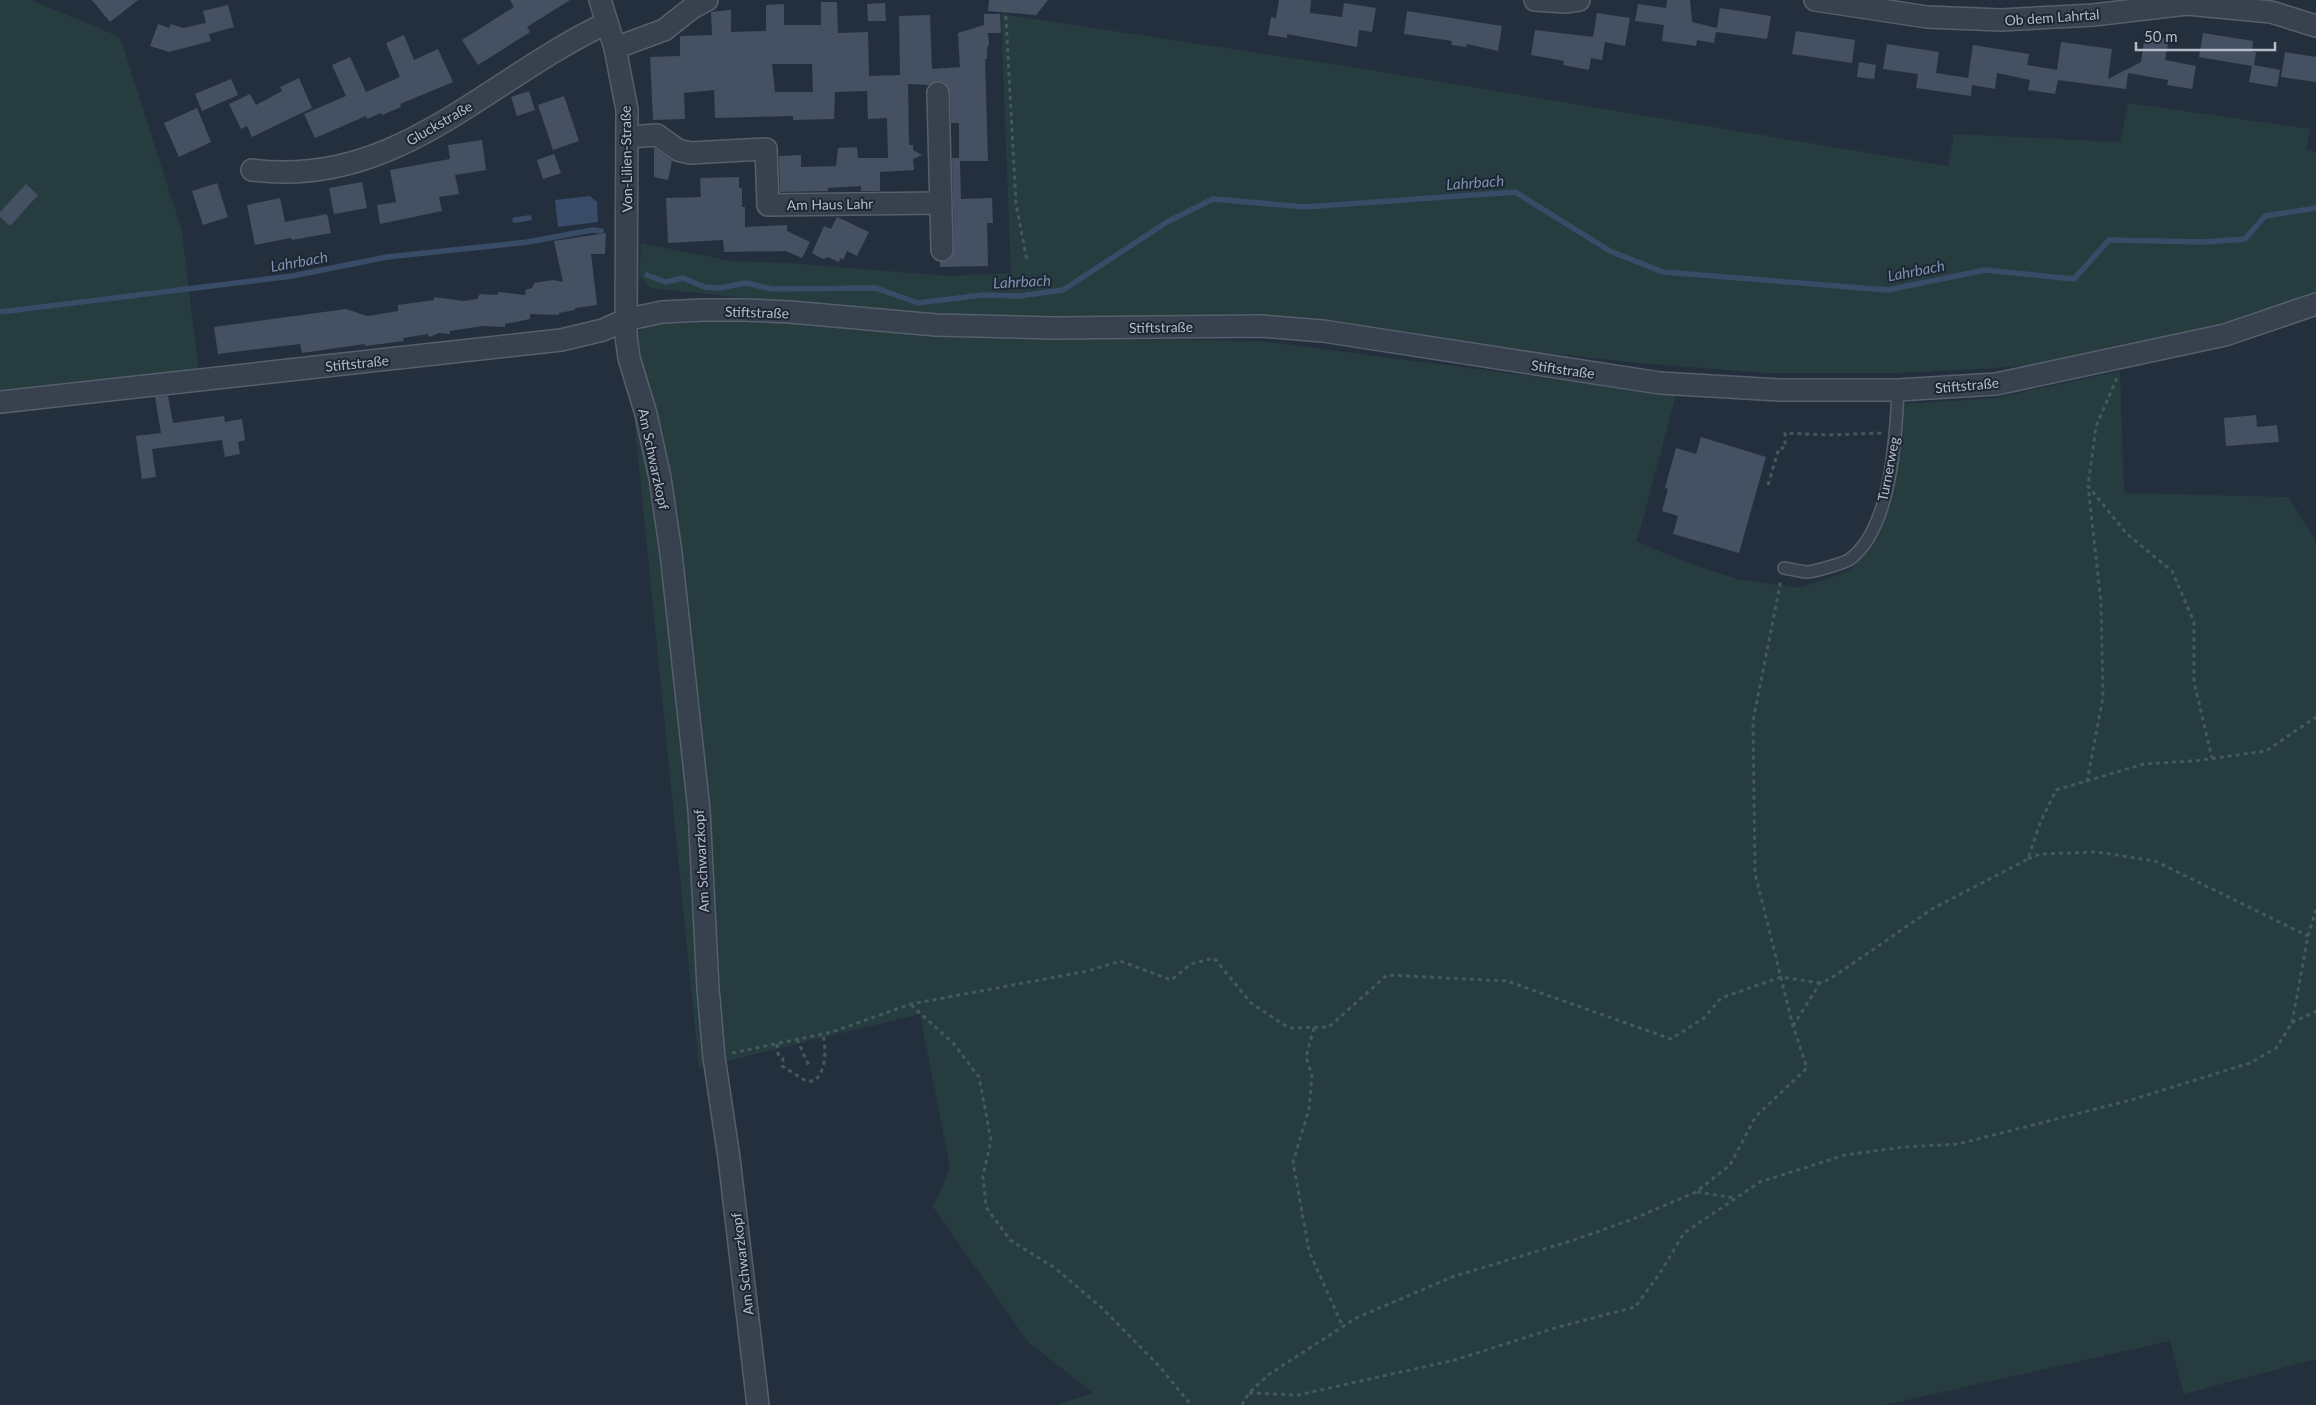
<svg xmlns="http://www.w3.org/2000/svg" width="2316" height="1405" viewBox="0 0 2316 1405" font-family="Lato,sans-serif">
<rect width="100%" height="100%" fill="#242f3e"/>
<g fill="#263c3f">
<polygon points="0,0 31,0 120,37 182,231 201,389 0,415"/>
<polygon points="1001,14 1358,68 1948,166 1954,134 2120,142 2128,103 2310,129 2307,150 2316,152 2316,304 2127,356 1997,368 1897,373 1766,373 1626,362 1261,319 939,314 794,303 650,288 639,275 641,243 732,261 787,263 949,276 1011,273"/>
<polygon points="675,320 778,321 936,336 1260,341 1676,395 1637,541 1685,562 1737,579 1801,588 1851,570 1886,492 1903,404 1995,398 2120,371 2124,493 2289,497 2316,541 2316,1359 2184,1394 2170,1341 1884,1405 1056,1405 1093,1393 1028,1342 933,1207 950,1168 920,1014 699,1068 626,336 638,332 647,325"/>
</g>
<polygon fill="#394c67" points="590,196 597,202 598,222 558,227 555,200"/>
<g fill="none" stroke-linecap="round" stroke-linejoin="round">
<g stroke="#394c67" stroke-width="5.5">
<polyline points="515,220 529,218"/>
<polyline points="647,275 666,282 683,278 705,287 719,288 746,283 772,289 876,288 918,303 983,295 1019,296 1063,290 1167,222 1213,199 1305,207 1515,192 1610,251 1663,272 1888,290 1985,270 2074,279 2109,240 2206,242 2245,239 2265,216 2316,208"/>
<polyline points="0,312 292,276 387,257 528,242 592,230 601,231"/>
</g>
</g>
<g fill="#455162" fill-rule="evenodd">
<polygon points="92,0 138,0 110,22"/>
<polygon points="510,0 570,0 527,27 530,32 478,65 462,40 514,7"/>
<polygon points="989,0 1048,0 1036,15 988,11"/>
<polygon points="1279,0 1311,0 1310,13 1342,17 1344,3 1376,8 1372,32 1359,30 1357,47 1287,34 1287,38 1268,35 1271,17 1276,18"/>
<polygon points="1667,0 1690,0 1692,22 1717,28 1720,8 1771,16 1767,39 1716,32 1714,43 1697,40 1696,46 1662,41 1664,25 1635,21 1638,4 1666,8"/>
<path d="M821,2h16l1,31 30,-1 1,44 31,-1 -1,-59 31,-1 2,54 28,-2 -2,-34 26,-8v-11h16l1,19h-13l1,12 -2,2v12h-2l3,102h-28l1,38 31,-1 1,25h-6l1,43 -48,1v-5l9,-2 5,-10 -2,-92h7v-35h-8l-1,-31 -2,-6 -4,-4 -7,-1 -8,4 -21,-1 1,61h4v5l9,5 -9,4 1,11 -34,2v19h-19v-5l-33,2v3l-48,1 -1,-36 22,-1v12l35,-1 2,-18 19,-1 1,11h30l-1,-40 -19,1 -1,-28 -32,1 -1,27 -41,1v-4l-78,2 -1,-28 -30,3 1,26 -32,1 -3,-63 30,-1v-20l32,-1 -1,-23 20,-2v22l35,-1v-26l18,-1v21h37zM772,64h40l1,28h-38z"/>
<polygon points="885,3 886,21 868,21 867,4"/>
<polygon points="228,5 234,27 209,34 211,41 169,52 150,46 158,24 169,28 171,24 183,28 206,23 203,11"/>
<polygon points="1407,11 1502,26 1498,51 1467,44 1466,47 1451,45 1452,41 1404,34"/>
<polygon points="1597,13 1630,18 1625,46 1605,42 1602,60 1591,58 1589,70 1563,65 1564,61 1531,55 1535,30 1593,37"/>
<polygon points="1796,31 1855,40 1852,63 1792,54"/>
<polygon points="2203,33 2253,41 2252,52 2256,52 2254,65 2280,70 2277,87 2249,82 2252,66 2199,57"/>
<polygon points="404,35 414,60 438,49 453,82 400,104 401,107 382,115 381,113 367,119 366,116 315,138 304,114 346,96 332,65 350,57 366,92 400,77 386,43"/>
<polygon points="2145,35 2169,39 2165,60 2196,66 2192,89 2167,85 2168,80 2128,73 2126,89 2058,80 2055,94 2028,90 2030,80 1997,73 1995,89 1972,85 1971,96 1916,88 1918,74 1883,69 1887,44 1939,52 1936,73 1968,78 1973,45 2029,54 2027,65 2057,70 2061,42 2112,49 2108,79 2141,62"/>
<polygon points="2285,52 2316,57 2316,82 2281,77"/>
<polygon points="1859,62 1876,65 1874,79 1857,77"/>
<polygon points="299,78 312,108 252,137 247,126 241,129 229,104 250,94 256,105 282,91 280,87"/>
<polygon points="231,79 238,95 202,111 195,94"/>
<polygon points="529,91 535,110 517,116 511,97"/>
<polygon points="564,96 579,141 553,150 538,105"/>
<polygon points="197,108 211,142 179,157 164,123"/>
<polygon points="482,140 486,170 455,175 459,194 439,197 442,211 380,224 377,205 396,202 390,170 450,159 448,145"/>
<polygon points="654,148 672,161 668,180 654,177"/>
<polygon points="554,154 561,173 543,179 537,160"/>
<polygon points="739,177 739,188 742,188 742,207 745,207 745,227 787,225 787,231 810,242 802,258 786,251 724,252 723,240 668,243 666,198 701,197 700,178"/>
<polygon points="362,182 367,208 334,214 329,188"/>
<polygon points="217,183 228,217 203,225 192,191"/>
<polygon points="26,184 38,195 10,226 0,217 0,212"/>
<polygon points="280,198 285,222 327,214 331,233 292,240 291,238 255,245 247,205"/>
<polygon points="837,217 869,232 857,256 847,251 843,260 840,258 839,262 828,257 823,259 812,253 824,226 831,229"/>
<polygon points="606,233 605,254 591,254 597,305 575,308 575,310 559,313 559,315 530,314 530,319 505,324 505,327 483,326 450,331 450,334 439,333 429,337 428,334 403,338 404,341 365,346 365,344 302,353 300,344 218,354 214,327 346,309 367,316 380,314 398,311 398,305 434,300 434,297 464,301 477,299 480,294 497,295 499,292 526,295 525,290 532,288 534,283 553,280 563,282 554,241"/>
<polygon points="168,396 173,423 224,416 225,422 242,419 245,440 238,442 240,454 225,457 222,440 152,449 156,477 142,479 136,436 161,433 155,397"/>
<polygon points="2256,415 2257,427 2277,425 2279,442 2226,446 2224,418"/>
<polygon points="1701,437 1766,457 1739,553 1673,534 1678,516 1662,511 1668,489 1665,488 1676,448 1696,454"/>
</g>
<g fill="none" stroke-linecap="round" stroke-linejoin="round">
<g stroke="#565f6c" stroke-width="14">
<path id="service" d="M1784,568c7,1 15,3 23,4 6,0 38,-9 43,-13 41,-30 46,-122 48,-169"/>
</g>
<g stroke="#565f6c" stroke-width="24">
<g id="minor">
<polyline points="600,0 615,48 627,110 626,336 629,358 646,414 660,478 671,553 699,810 708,988 714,1057 729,1158 758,1405"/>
<polyline points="1535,0 1565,2 1579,0"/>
<polyline points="1815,0 1927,17 2001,20 2093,15 2187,4 2271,12 2316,26"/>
<polyline points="615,48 664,30 692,8 707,0"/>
<polyline points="938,93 942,250"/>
<polyline points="628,137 657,135 678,150 690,153 766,149 768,205 940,203"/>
<path d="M252,170c145,19 236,-92 355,-147"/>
<polyline points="0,402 561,340 603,330 625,320 662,312 703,310 744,310 790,312 936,325 1054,328 1261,326 1323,331 1660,383 1780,390 1898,390 1996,384 2225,335 2316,304"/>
</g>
</g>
<g stroke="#44595c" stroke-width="3" stroke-dasharray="4 4" stroke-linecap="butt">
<polyline points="1005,0 1016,204 1027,261"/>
<polyline points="2117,378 2096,426 2088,486 2127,534 2172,571 2194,622 2194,682 2212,758"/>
<polyline points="1768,485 1779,448 1785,448 1785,433 1829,435 1882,433"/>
<polyline points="2087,782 2103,697 2101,602 2088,486"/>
<polyline points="2028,859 2040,854 2097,852 2155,861 2308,936"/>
<polyline points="911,1005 953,1043 979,1077 991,1140 983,1176 986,1207 1010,1240 1055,1268 1102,1308 1160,1367 1191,1405"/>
<polyline points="2292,1023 2316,1011"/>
<polyline points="1793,1026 1820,983 1830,979 1932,909 2028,859 2040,823 2056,790 2144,764 2194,761 2266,751 2316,717"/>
<polyline points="1314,1028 1306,1057 1312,1075 1309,1109 1293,1162 1309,1251 1343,1327"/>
<polyline points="797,1039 809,1066"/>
<path d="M777,1044l1,10 5,4 -1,8 24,15h8c13,-10 12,-33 9,-47"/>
<polyline points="732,1053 832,1032 911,1004 1088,971 1120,961 1171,980 1191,964 1214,958 1251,1003 1289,1028 1329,1027 1387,975 1507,981 1671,1039 1704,1018 1721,998 1781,977 1820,983"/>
<polyline points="1697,1192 1735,1198"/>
<polyline points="1249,1393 1298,1395 1455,1360 1558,1327 1635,1307 1660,1273 1684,1233 1760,1182 1845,1155 1904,1147 1958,1144 2131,1100 2250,1063 2276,1048 2292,1023 2308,936 2316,910"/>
<polyline points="1242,1405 1249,1393 1268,1375 1356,1318 1452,1277 1574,1240 1633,1219 1696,1192 1730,1165 1756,1116 1807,1068 1793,1026 1755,873 1753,721 1781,580"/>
</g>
<use href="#service" stroke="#38414e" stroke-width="11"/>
<use href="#minor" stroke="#38414e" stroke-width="21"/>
</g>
<g text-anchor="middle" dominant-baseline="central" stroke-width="4" stroke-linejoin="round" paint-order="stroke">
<g font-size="14" fill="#b4bcc9" stroke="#1d2633">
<text transform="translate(2052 17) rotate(-4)">Ob dem Lahrtal</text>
<text transform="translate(439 123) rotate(-30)">Gluckstraße</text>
<text transform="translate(626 159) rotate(-91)">Von-Lilien-Straße</text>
<text transform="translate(830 204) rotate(-1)">Am Haus Lahr</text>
<text transform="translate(757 312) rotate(2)">Stiftstraße</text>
<text transform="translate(1161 327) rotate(-1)">Stiftstraße</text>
<text transform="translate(357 363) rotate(-6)">Stiftstraße</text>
<text transform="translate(1563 369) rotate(8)">Stiftstraße</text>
<text transform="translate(1967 385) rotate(-5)">Stiftstraße</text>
<text transform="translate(654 459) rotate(78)">Am Schwarzkopf</text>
<text transform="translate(1888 469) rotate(-79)">Turnerweg</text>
<text transform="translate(701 861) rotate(-93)">Am Schwarzkopf</text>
<text transform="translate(742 1264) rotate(-97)">Am Schwarzkopf</text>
</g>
<g font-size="15" font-style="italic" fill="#7c92b1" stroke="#1d2633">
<text transform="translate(1475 182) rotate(-4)">Lahrbach</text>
<text transform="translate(299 261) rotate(-10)">Lahrbach</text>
<text transform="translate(1916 270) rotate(-11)">Lahrbach</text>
<text transform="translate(1022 281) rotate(-3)">Lahrbach</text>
</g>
</g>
<path d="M2136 42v8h139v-8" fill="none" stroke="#b4bcc9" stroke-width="2.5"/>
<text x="2144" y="42" font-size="15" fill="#b4bcc9" stroke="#1d2633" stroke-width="4" paint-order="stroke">50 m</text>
</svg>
